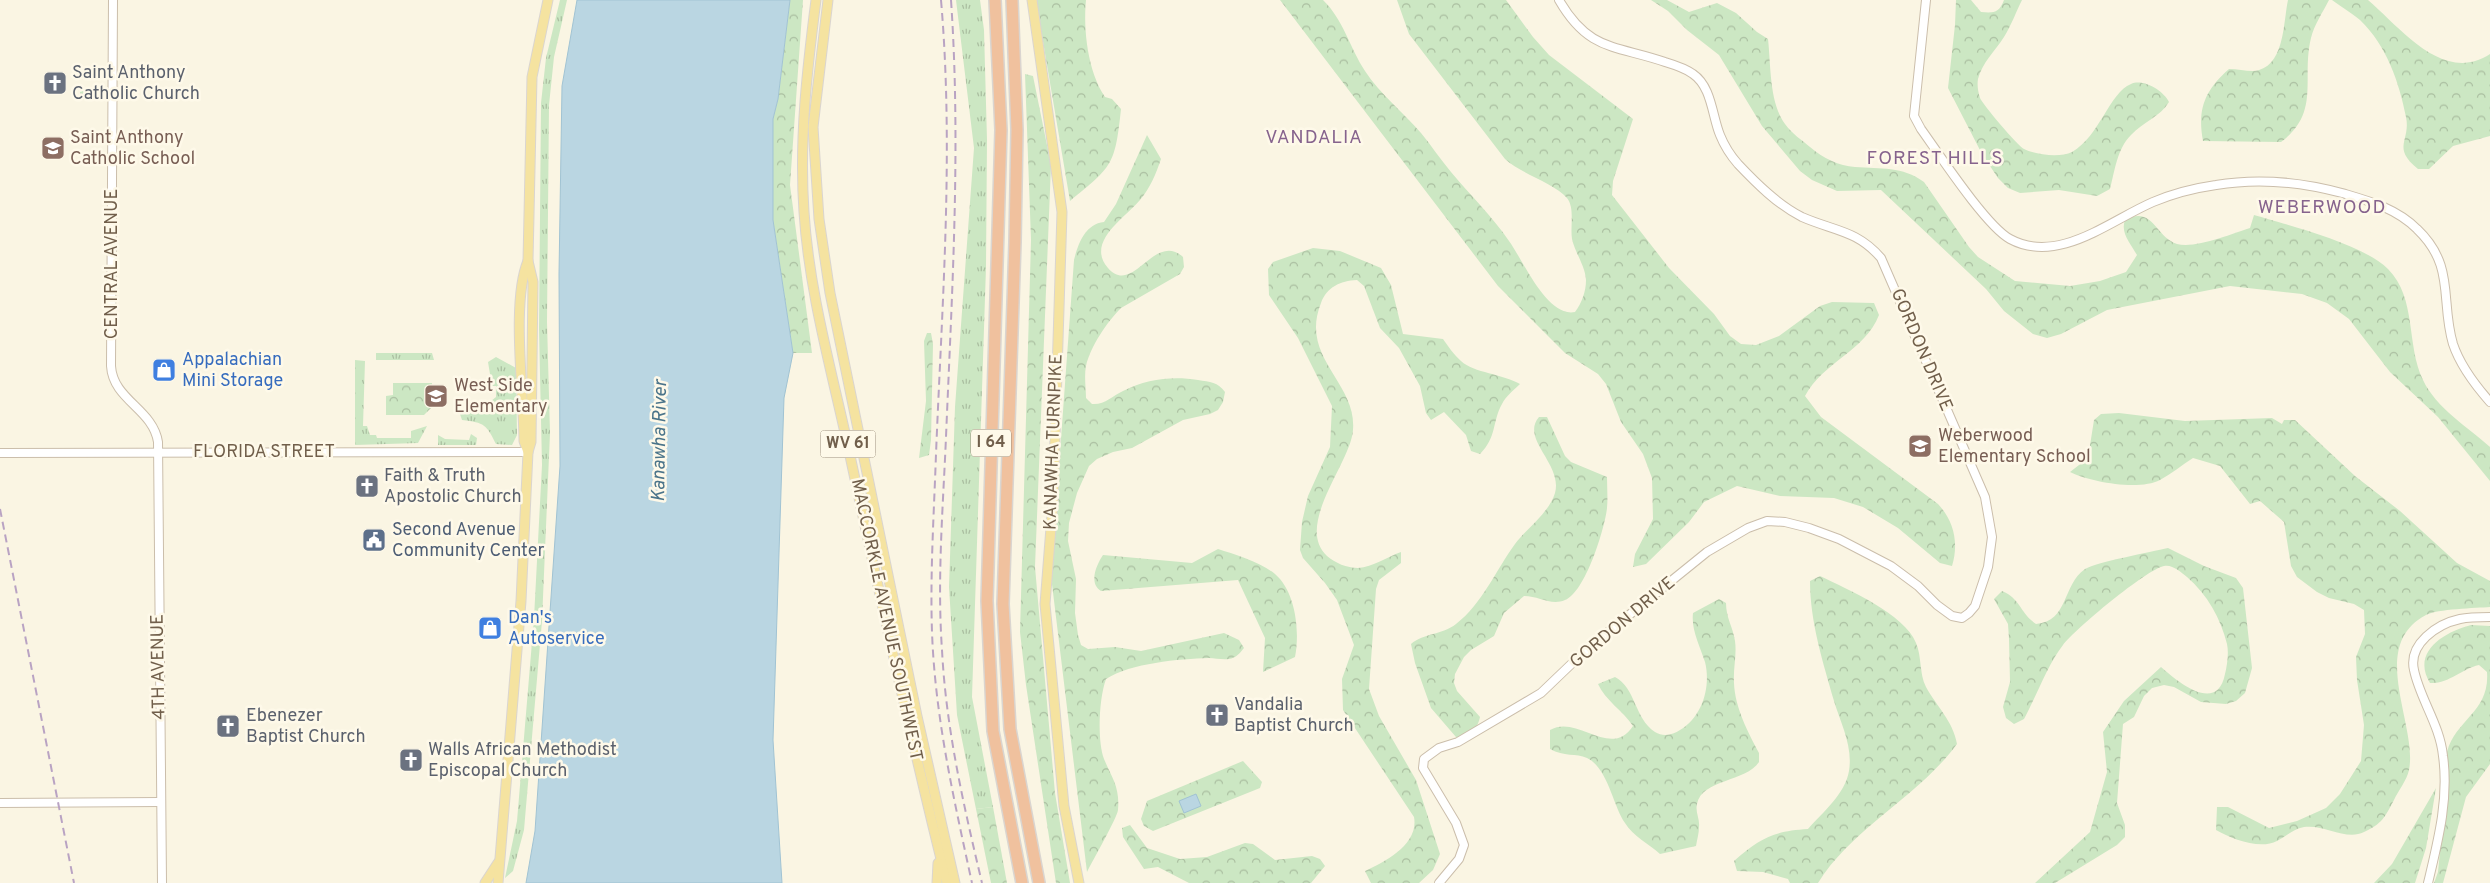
<svg xmlns="http://www.w3.org/2000/svg" width="2490" height="883" viewBox="0 0 2490 883" font-family="Overpass,sans-serif">
<defs>
<pattern id="grass-tufts" width="24" height="20" patternUnits="userSpaceOnUse" patternTransform="scale(1.25)"><rect width="24" height="20" fill="#cce7c3"/><path d="M3 7l-1-3M5 7V3M7 7l1-3M15 17l-1-3M17 17v-4M19 17l1-3" fill="none" stroke="#aabea0"/></pattern>
<pattern id="forest-crowns" width="20" height="18" patternUnits="userSpaceOnUse" patternTransform="scale(1.25)"><rect width="20" height="18" fill="#cce7c3"/><path d="M2 6a3 3 0 1 1 6 0M12 15a3 3 0 1 1 6 0" fill="none" stroke="#aabea0"/></pattern>
</defs>
<rect width="100%" height="100%" fill="#faf5e3"/>
<g fill="url(#grass-tufts)">
<polygon points="560,0 567,0 554,57 549,105 547,322 550,433 542,621 524,830 513,871 505,878 517,821 534,618 542,465 539,329 541,103 546,58"/>
<polygon points="956,0 980,0 984,30 987,140 986,267 972,697 993,807 976,809 957,715 949,587 955,407 974,148"/>
<polygon points="376,353 432,353 434,360 376,360"/>
<path d="M496,357l20,11 1,67 -5,10 -16,-1c-10,-20 -11,-21 -34,-24l-2,-6 25,-8 11,-9v-11h-4l-4,-24z"/>
<polygon points="355,360 365,361 363,426 367,426 370,435 376,435 377,438 411,438 411,431 427,426 418,443 355,445"/>
<polygon points="471,434 477,438 476,445 438,445 438,435 445,439 469,440"/>
</g>
<g fill="url(#forest-crowns)">
<polygon points="790,0 803,0 790,185 812,353 793,353 773,220 773,119 778,99"/>
<path d="M1036,0h50c-3,30 2,72 19,97l7,2 9,10c-6,56 -8,57 -51,92z"/>
<path d="M1280,0h43c20,19 27,48 42,71 15,23 38,41 56,62 10,12 19,26 30,39 19,23 41,44 58,69 14,19 38,77 66,71 7,-9 11,-21 11,-32 -1,-15 -11,-27 -14,-41 -2,-13 3,-31 -5,-41 -13,-15 -46,-24 -62,-39l-96,-125 -12,-34h109l27,37 16,18 84,64 -20,62 -1,14 57,73 45,46 16,22 11,8 15,1 23,-9 41,-30 12,-4 42,1 5,12c-14,36 -56,47 -74,81l16,21 117,87c16,17 21,39 14,62l-12,-3 -42,-35 -35,-21 -29,-9 -54,-2 -43,-10 -33,16 -15,20 -43,42 -13,3 2,-13 18,-35 -1,-41 -9,-24 -22,-32 -15,-38 -8,-10 -33,-21 -67,-67z"/>
<path d="M1651,0h16l22,12 28,-9 19,10 21,19 11,7c3,26 1,63 17,85 7,10 17,16 25,23 13,11 29,19 45,20 26,2 47,-1 69,15l45,65 9,10 37,24 55,5 30,-5 26,-9 11,-17c-6,-11 -17,-22 -12,-35 28,-15 30,17 52,24 18,5 54,-10 73,-16l4,-13c34,10 109,29 134,54 29,29 18,76 35,111 13,28 45,47 67,67v34l-52,-64 -48,-45 -41,-53 -22,-16 -25,-9 -72,-8 -123,24 -46,24 -14,4 -14,-4 -29,-23 -18,-22 -105,-99 -44,1 -25,-11 -12,-9 -38,-45 -43,-71 -32,-25 -19,-19z"/>
<path d="M1956,0h15l10,12c13,1 18,1 23,-12h18c-6,12 -11,26 -18,37 -9,14 -22,26 -26,42 -1,6 0,13 2,19 3,7 38,48 44,51 12,6 36,9 48,3 28,-16 37,-59 59,-68 12,-6 33,7 38,18 -9,15 -26,20 -38,33 -14,14 -16,35 -21,54l-13,7 -38,-6 -39,3 -12,-5 -10,-10 -16,-24 -34,-66 7,-63z"/>
<path d="M2288,0h41c-6,12 -15,25 -18,38 -10,41 10,74 -30,104l-78,-1c-6,-32 2,-51 26,-72 8,0 16,2 24,2 32,-2 30,-48 35,-71z"/>
<path d="M2332,0h36c32,27 75,85 122,54v82l-37,10 -24,23h-11c-27,-22 -7,-28 -12,-52 -7,-35 -19,-71 -46,-97 -8,-7 -19,-13 -28,-20z"/>
<polygon points="1025,74 1033,76 1051,165 1035,567 1055,793 1070,883 1056,883 1026,685 1020,632 1031,240"/>
<rect x="80" y="91" width="25" height="9"/>
<path d="M1147,135l14,24c-5,15 -11,29 -21,41 -14,17 -55,42 -32,68 25,29 46,-37 75,-11l1,10 -4,7 -59,34c-14,14 -31,39 -35,58 -2,10 0,22 0,32l6,6c13,1 20,-8 31,-13 24,-12 49,-15 75,-11 12,2 20,2 27,12l-2,10 -5,8 -8,4 -27,6 -51,28 -19,4 -16,7 -8,7 -12,27 -8,30 -1,18 8,38 -1,34 3,22 3,10 7,4 27,-2 26,4 83,-18 15,7 5,8c-4,5 -8,10 -15,11 -7,1 -14,-1 -20,-1 -30,1 -78,5 -103,21 -7,19 -9,61 -2,80 8,19 16,28 14,51 -1,8 -25,50 -31,62l-36,-296 23,-316c4,-16 11,-36 30,-38l12,-18z"/>
<path d="M1313,248l27,3 41,17 10,17 12,49 40,5c5,7 11,16 18,22 13,12 42,13 59,23 -6,6 -14,12 -18,20 -10,18 -5,33 -22,50l-9,-3 -5,-16 -22,-23 -13,8 -5,-7 -6,-27 -21,-38 -19,-20 -16,-42 -7,-6c-17,1 -30,7 -36,23 -22,55 36,79 32,127 -2,33 -59,95 -26,126 8,7 20,12 31,12 15,-1 29,-11 43,-16v11l-22,17 -3,9 -7,100 10,27 37,64 24,74 -7,16 -14,13h-48l-6,-12c21,-10 54,-27 49,-54l-71,-107 -1,-31 12,-34 -17,-45 -12,-17 -22,-25 -3,-8 2,-28 6,-26 22,-49 2,-41 -34,-68 -29,-43 -1,-26 5,-7z"/>
<polygon points="927,333 931,333 933,344 931,440 929,455 919,458 926,401 924,341"/>
<polygon points="393,383 432,383 432,407 424,415 386,415 386,396 393,395"/>
<path d="M2119,413l66,8 87,-3 10,6 2,-4h11l60,56 45,35 57,52 33,18v26c-14,1 -53,2 -64,8 -59,31 -8,110 -17,155 -2,10 -11,21 -15,30 -9,17 -12,24 -30,32 -18,9 -40,-8 -60,-5 -10,2 -18,9 -27,14 -17,9 -45,-2 -61,-11l1,-23h11l41,21 28,-7 29,-13 14,-14 21,-33 3,-36 -7,-45 -1,-23 9,-23 -1,-24 -10,-6 -25,-6 -12,-6 -20,-15 -6,-11 -7,-44 -24,-21 -10,3 -30,-38 -27,-8c-11,7 -22,16 -33,22 -21,11 -70,2 -90,-8l18,-14 6,-38 7,-6z"/>
<path d="M1539,417h8l18,39 6,6 36,15c0,10 1,21 0,31 -2,20 -22,85 -42,92 -14,6 -26,-4 -41,-4l-20,17 -10,23 -23,14 -7,7 -9,17 -1,9 3,8 23,26c-2,10 -7,14 -15,21l-9,-1 -25,-29 -16,-45 -4,-19c13,-11 31,-9 45,-20 26,-20 40,-54 59,-80 12,-16 34,-31 40,-51 8,-29 -35,-54 -16,-76z"/>
<path d="M2168,548l36,18 32,12 7,10 9,80 -7,25 -9,8 -10,3 -25,-2 -27,-15 -10,-2 -12,3 -8,8 -10,21 -11,7 -6,79 8,22v12l-8,8 -62,38h-20l55,-51 17,-60 -4,-40 21,-31 37,-34c16,14 56,48 64,7 2,-8 4,-21 2,-30 -6,-25 -20,-50 -40,-67 -6,-5 -15,-13 -23,-11 -17,3 -90,64 -101,79 -15,19 -27,52 -39,74l-10,5 -8,-6 -3,-11 7,-25 -1,-43 -1,-15 -14,-25 8,-8c19,8 17,21 34,33 33,-3 26,-39 49,-55 12,-7 66,-17 83,-21z"/>
<path d="M1218,549c16,5 44,14 57,25 21,18 25,58 20,83l-32,15 2,-34 -27,-58 -137,11c-13,-8 -4,-27 2,-36l89,8z"/>
<path d="M1820,576c27,13 85,38 96,67 6,14 3,30 10,44 11,20 27,34 31,57 -39,53 -104,83 -139,139h-28l-2,-4 -25,-7 -26,-1 -3,-10c26,-23 40,-30 74,-32 15,-17 37,-35 41,-58 4,-25 -8,-47 -15,-70 -11,-39 -24,-79 -24,-120z"/>
<path d="M1719,599l7,4c0,15 7,24 9,38 2,14 -2,28 -1,42 1,25 14,49 25,70v9c-13,20 -57,17 -62,42 -2,8 3,15 2,23 0,6 -2,13 -3,19l-36,8c-11,-10 -27,-18 -35,-31 -12,-17 -17,-55 -38,-65 -11,-5 -23,-1 -37,-9v-19c28,-16 61,30 83,-4 -10,-15 -28,-26 -35,-42l17,-7c21,11 19,41 40,55 8,5 18,3 25,-2 23,-14 31,-44 25,-68 -5,-16 -14,-32 -12,-49z"/>
<path d="M2471,625l19,1v138l-24,33 -23,86h-9l4,-11c3,-31 6,-62 9,-93 1,-8 -2,-19 0,-27 9,-33 43,-40 40,-80l-8,-7c-18,4 -30,19 -49,18 -19,-31 14,-51 41,-58z"/>
<polygon points="1243,761 1262,782 1260,788 1153,831 1144,826 1141,819 1147,801"/>
<polygon points="2436,788 2426,848 2415,883 2374,883 2392,864"/>
<polygon points="993,807 1007,883 991,883 976,809"/>
<polygon points="1130,825 1147,848 1180,859 1207,857 1245,843 1253,844 1275,860 1312,856 1320,859 1325,866 1311,883 1189,883 1158,867 1144,869 1123,837 1122,828"/>
</g>
<g fill="#bad6e2" stroke="#a1c3d3">
<polygon points="577,0 790,0 778,99 773,119 773,220 793,353 784,398 773,740 782,883 526,883 535,831 560,466 559,274 562,86"/>
<polygon points="1196,794 1201,806 1184,813 1179,801"/>
</g>
<g fill="none" stroke-linecap="round" stroke-linejoin="round">
<g stroke="#cbbeab" stroke-width="10">
<g id="minor">
<path d="M113,0l-2,366c2,34 42,43 47,76l4,441"/>
<path d="M1926,0l-12,116 7,13c18,25 65,97 89,110 48,26 99,-18 143,-37 19,-8 42,-14 63,-17 41,-7 85,-3 126,8 27,8 54,15 75,36 39,37 23,72 36,115 7,21 22,41 37,58"/>
<polyline points="0,453 528,452"/>
<polyline points="0,803 161,802"/>
<path d="M1439,883l20,-24 5,-14 -8,-22 -33,-55 1,-9 15,-11 19,-6 83,-49 46,-44 120,-97 41,-24 19,-7 18,1 24,6 30,11 52,27 27,20 19,19 15,11 10,2 7,-5 6,-7 13,-39 4,-30 -7,-40 -104,-239c-24,-28 -47,-27 -79,-41 -24,-12 -46,-34 -64,-53 -7,-8 -14,-19 -18,-29 -8,-19 -8,-48 -27,-61 -8,-6 -18,-9 -28,-12 -49,-17 -76,-10 -106,-62"/>
<path d="M2428,883c10,-42 21,-84 15,-127 -3,-31 -23,-57 -29,-86 -6,-26 23,-46 46,-51 9,-2 20,-2 30,-2"/>
</g>
</g>
<g stroke="#dad5d0" stroke-width="11">
<g id="major">
<path d="M816,0c-9,70 -17,140 -12,212 5,80 28,160 45,239 31,145 62,289 98,432"/>
<polyline points="828,0 813,127 819,219 830,293 917,716 955,883"/>
<polyline points="1032,0 1062,212 1053,502 1045,604 1064,806 1079,883"/>
<path d="M528,452l-4,-11c0,-47 -13,-140 4,-180"/>
<polyline points="485,883 498,863"/>
<polyline points="498,883 521,601 528,452 531,442 533,282 528,261 532,77 548,0"/>
<polyline points="937,883 938,863"/>
</g>
</g>
<g stroke="#dad5d0" stroke-width="14">
<g id="highway">
<polyline points="995,0 1001,130 987,601 993,731 1022,883"/>
<polyline points="1012,0 1017,130 1015,242 1003,604 1010,729 1039,883"/>
</g>
</g>
<use href="#minor" stroke="#fff" stroke-width="8"/>
<use href="#major" stroke="#f5e3a0" stroke-width="9"/>
<use href="#highway" stroke="#f0c19e" stroke-width="11"/>
<g stroke="#b9a3c3" stroke-width="2" stroke-dasharray="8 5" stroke-linecap="butt">
<path d="M941,0c13,151 1,303 -5,454 -2,59 -6,119 -4,178 3,85 22,168 40,251"/>
<path d="M951,0c10,146 1,291 -5,437 -3,71 -9,142 -4,213 4,79 22,157 40,233"/>
<polyline points="0,509 74,883"/>
</g>
</g>
<defs>
<g id="church-square" transform="scale(1.25)"><rect x="-9" y="-9" width="18" height="18" rx="4" fill="#6b7280" stroke="#fef9e9"/><path d="M-1.2-6h2.4v3.5h3.3v2.4h-3.3V6h-2.4V-.1h-3.3v-2.4h3.3Z" fill="#fff"/></g>
<g id="school-square" transform="scale(1.25)"><rect x="-9" y="-9" width="18" height="18" rx="4" fill="#8d6e63" stroke="#fef9e9"/><path d="M0-5L7-2L0 1L-7-2ZM-4 1L0 2.5L4 1V4Q0 6-4 4Z" fill="#fff"/></g>
<g id="shop-square" transform="scale(1.25)"><rect x="-9" y="-9" width="18" height="18" rx="4" fill="#3f7fe0" stroke="#fef9e9"/><path d="M-5-2.5h2.3a2.7 3.5 0 0 1 5.4 0H5L5.5 6h-11ZM-1.5-2.5h3a1.5 2.3 0 0 0-3 0Z" fill="#fff"/></g>
<g id="civic-square" transform="scale(1.25)"><rect x="-9" y="-9" width="18" height="18" rx="4" fill="#5c6f8a" stroke="#fef9e9"/><path d="M-.6-6.5H3V-4.5H.6V-3L4-1V1h2V6H-6V1h2V-1L-.6-3ZM-1.2 2.5V6h2.4V2.5Z" fill="#fff"/></g>
</defs>
<g fill-rule="evenodd">
<use href="#church-square" x="55" y="83"/>
<use href="#school-square" x="53" y="148"/>
<use href="#shop-square" x="164" y="370"/>
<use href="#school-square" x="436" y="396"/>
<use href="#school-square" x="1920" y="446"/>
<use href="#church-square" x="367" y="486"/>
<use href="#civic-square" x="374" y="540"/>
<use href="#shop-square" x="490" y="628"/>
<use href="#church-square" x="1217" y="715"/>
<use href="#church-square" x="228" y="726"/>
<use href="#church-square" x="411" y="760"/>
</g>
<g text-anchor="middle" dominant-baseline="central" stroke-width="5" stroke-linejoin="round" paint-order="stroke">
<g fill="#fef9e9" stroke="#9b8d7a" stroke-width="1">
<rect x="971" y="429.5" width="40" height="27" rx="4"/>
<rect x="820.5" y="430.5" width="55" height="27" rx="4"/>
</g>
<g font-size="16" font-weight="bold" fill="#715f4b">
<text x="991" y="443">I 64</text>
<text x="848" y="444">WV 61</text>
</g>
<g font-size="18" fill="#5b616d" stroke="#fef9e9" text-anchor="start">
<text x="72" y="73">Saint Anthony<tspan x="72" dy="21">Catholic Church</tspan></text>
<text x="384" y="476">Faith &amp; Truth<tspan x="384" dy="21">Apostolic Church</tspan></text>
<text x="1234" y="705">Vandalia<tspan x="1234" dy="21">Baptist Church</tspan></text>
<text x="246" y="716">Ebenezer<tspan x="246" dy="21">Baptist Church</tspan></text>
<text x="428" y="750">Walls African Methodist<tspan x="428" dy="21">Episcopal Church</tspan></text>
</g>
<g font-size="18" fill="#785e54" stroke="#fef9e9" text-anchor="start">
<text x="70" y="138">Saint Anthony<tspan x="70" dy="21">Catholic School</tspan></text>
<text x="454" y="386">West Side<tspan x="454" dy="21">Elementary</tspan></text>
<text x="1938" y="436">Weberwood<tspan x="1938" dy="21">Elementary School</tspan></text>
</g>
<g font-size="18" fill="#715f4b" stroke="#fef9e9">
<text transform="translate(112 264) rotate(-90)">CENTRAL AVENUE</text>
<text transform="translate(1921 350) rotate(67)">GORDON DRIVE</text>
<text transform="translate(1054 442) rotate(-88)">KANAWHA TURNPIKE</text>
<text x="264" y="452">FLORIDA STREET</text>
<text transform="translate(886 620) rotate(78)">MACCORKLE AVENUE SOUTHWEST</text>
<text transform="translate(1623 623) rotate(-40)">GORDON DRIVE</text>
<text transform="translate(159 667) rotate(-91)">4TH AVENUE</text>
</g>
<g font-size="18" fill="#366cbe" stroke="#fef9e9" text-anchor="start">
<text x="182" y="360">Appalachian<tspan x="182" dy="21">Mini Storage</tspan></text>
<text x="508" y="618">Dan's<tspan x="508" dy="21">Autoservice</tspan></text>
</g>
<g font-size="18" fill="#4e5e75" stroke="#fef9e9" text-anchor="start">
<text x="392" y="530">Second Avenue<tspan x="392" dy="21">Community Center</tspan></text>
</g>
<g font-size="19" letter-spacing="1" fill="#86638d" stroke="#fef9e9">
<text x="1314" y="138">VANDALIA</text>
<text x="1935" y="159">FOREST HILLS</text>
<text x="2322" y="208">WEBERWOOD</text>
</g>
<g font-size="19" font-style="italic" fill="#4a748a" stroke="#fef9e9">
<text transform="translate(660 441) rotate(-89)">Kanawha River</text>
</g>
</g>
</svg>
